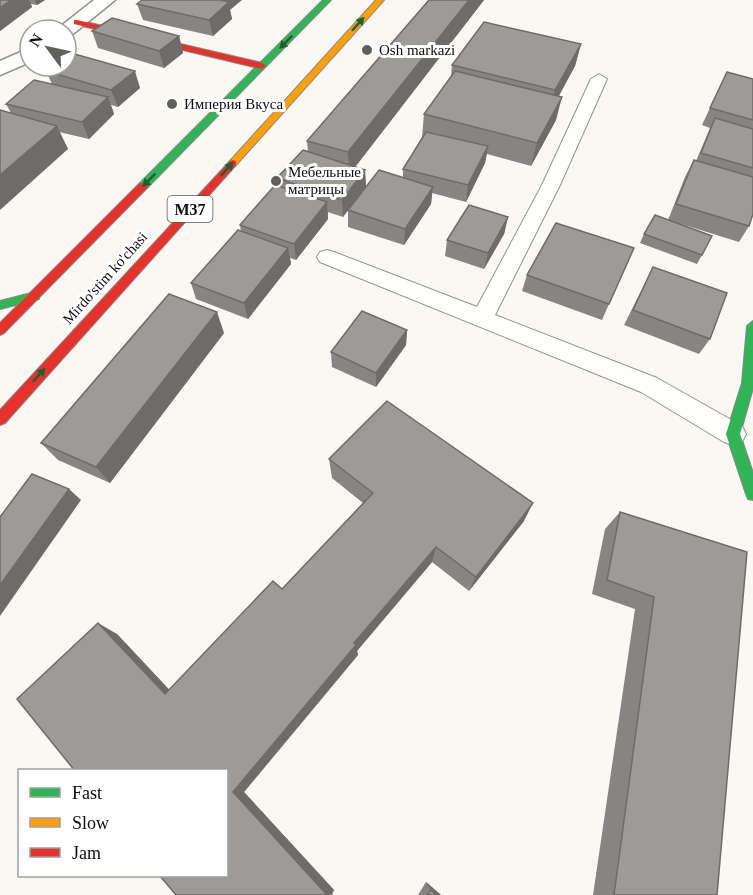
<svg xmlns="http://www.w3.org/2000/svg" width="753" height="895" viewBox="0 0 753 895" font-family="Georgia,serif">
<rect width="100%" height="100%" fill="#faf8f2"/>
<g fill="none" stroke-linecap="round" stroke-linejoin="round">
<g stroke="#949390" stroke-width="2">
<polygon id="lane" points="599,74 607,79 560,185 495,315 657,378 742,426 746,434 742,442 733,445 724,442 641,392 320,262 317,257 320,252 327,250 334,252 477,307 542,185 591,79"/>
</g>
<g stroke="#949390" stroke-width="3">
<g id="street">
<polygon points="94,0 115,0 73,34 66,36 66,30 56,30"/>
<polygon points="30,48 30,62 0,75 0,61"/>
</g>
</g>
<g stroke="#8a8987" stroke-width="2">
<g id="fast">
<polygon points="323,0 331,0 147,188 139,188 139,184"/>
<polygon points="35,292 39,293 39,299 0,309 0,301"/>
<polygon points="753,321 753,388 740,434 753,473 753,500 748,499 746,494 726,434 742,383 747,326"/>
</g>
</g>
<g stroke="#8a8987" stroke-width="2">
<polygon id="slow" points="376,0 384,0 236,165 230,165 230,161"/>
</g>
<g stroke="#8a8987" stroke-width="2">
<g id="jam">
<polygon points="77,20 262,63 266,66 262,69 74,24 74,20"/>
<polygon points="233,160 236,161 236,165 5,423 0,425 0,410 230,161"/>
<polygon points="143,183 148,186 147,188 4,333 0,335 0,323 139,184"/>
</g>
</g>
<use href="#lane" fill="#fefefd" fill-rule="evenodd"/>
<use href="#street" fill="#fefefd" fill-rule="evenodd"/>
<use href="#fast" fill="#30b455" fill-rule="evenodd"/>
<use href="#slow" fill="#ff9f0a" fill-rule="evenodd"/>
<use href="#jam" fill="#e5322d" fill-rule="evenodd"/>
</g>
<g fill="#878583">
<polygon points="0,0 45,0 37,5 31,4 32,7 0,31"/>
<polygon points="429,0 484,0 355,167 365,170 366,187 403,178 403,169 422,137 424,114 451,76 452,65 581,44 575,66 559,96 556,120 531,166 487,154 485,163 466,202 432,193 431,204 404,245 348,227 348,210 343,217 328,212 328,219 296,260 290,258 291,264 248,319 196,299 191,283 241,232 240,225 278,186 277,178 308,152 307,141"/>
<polygon points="137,4 230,10 232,19 213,36 143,20"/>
<polygon points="92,31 179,36 183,53 164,68 98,48"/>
<polygon points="46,71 140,88 118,107 111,105 114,114 89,139 59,132 68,149 11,113 6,104 52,84"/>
<polygon points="727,72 753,79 753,214 749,226 739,242 681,224 702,255 697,264 640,243 644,234 668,220 685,177 694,160 696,161 710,128 702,125"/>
<polygon points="508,217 504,234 484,269 445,256 447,240"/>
<polygon points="653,267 710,339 699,354 624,325"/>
<polygon points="527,275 609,304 602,320 522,291"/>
<polygon points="407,330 406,345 376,387 332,367 331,352"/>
<polygon points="224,333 110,483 58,460 41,443"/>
<polygon points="329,459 524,521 469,591 432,562 357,651 358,655 244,792 334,890 176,895 117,634 169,690 282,589 363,503 332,478"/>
<polygon points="620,512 747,552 717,895 593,895 635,609 592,594 605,529"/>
<polygon points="426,882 441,895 418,895"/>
</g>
<g fill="#6e6c6a">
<polygon points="11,0 29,0 32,7 0,31 0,8"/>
<polygon points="35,0 45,0 37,5"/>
<polygon points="221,0 242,0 230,10 232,19 213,36 209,20"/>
<polygon points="469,0 484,0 349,175 348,152"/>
<polygon points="179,36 183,53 164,68 159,51"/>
<polygon points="581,44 575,66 549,113 555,90"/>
<polygon points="135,71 140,88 118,107 111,90"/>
<polygon points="108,97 114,114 89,139 82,122"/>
<polygon points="562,97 556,120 531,166 537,143"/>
<polygon points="57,126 68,149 0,210 0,175"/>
<polygon points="488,146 485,163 466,202 468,185"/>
<polygon points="365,170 366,187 343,217 342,200"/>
<polygon points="433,187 431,204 404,245 405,229"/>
<polygon points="327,202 328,219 296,260 294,244"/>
<polygon points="508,217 504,234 484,269 488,253"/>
<polygon points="288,248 291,264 248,319 244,303"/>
<polygon points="217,312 224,333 110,483 96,467"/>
<polygon points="407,330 406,345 376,387 376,373"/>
<polygon points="69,489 81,500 0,616 0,585"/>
<polygon points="533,503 524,521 469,591 476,577"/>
<polygon points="436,547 432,562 357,651 358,655 244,792 334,890 332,895 327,895 233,792 354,643"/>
<polygon points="98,623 117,634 180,701 165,694"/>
<polygon points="426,882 441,895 436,895 431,890"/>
</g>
<g fill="#9d9b98" stroke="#6e6c6a" stroke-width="1.5">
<polygon points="0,0 11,0 0,8"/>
<polygon points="142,0 220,0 229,2 209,20 137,4"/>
<polygon points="429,0 469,0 348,152 307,141"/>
<polygon points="112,18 179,36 159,51 92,31"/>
<polygon points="484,22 581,44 555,90 452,65"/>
<polygon points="71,53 135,71 111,90 46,71 53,66 66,66 66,57"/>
<polygon points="455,71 562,97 537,143 424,114"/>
<polygon points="727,72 753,79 753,120 710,108"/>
<polygon points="34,80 108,97 82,122 6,104"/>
<polygon points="0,110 57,126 0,175"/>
<polygon points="715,118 753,129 753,168 701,153"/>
<polygon points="426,132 488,146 468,185 403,169"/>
<polygon points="303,150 365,170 342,200 277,178"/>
<polygon points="694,160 753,177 753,214 749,226 676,204"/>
<polygon points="379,170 433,187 405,229 348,210"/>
<polygon points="275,185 327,202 294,244 240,225"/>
<polygon points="469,205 508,217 488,253 447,240"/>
<polygon points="655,215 712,236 702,255 644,234"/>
<polygon points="556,223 634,248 609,304 527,275"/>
<polygon points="238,230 288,248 244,303 191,283"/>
<polygon points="653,267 727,293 710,339 633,310"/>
<polygon points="169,294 217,312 96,467 41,443"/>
<polygon points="362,311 407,330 376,373 331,352"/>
<polygon points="387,401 533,503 476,577 436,547 354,643 356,645 233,792 327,895 176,895 160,876 226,876 226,771 75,771 17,699 98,623 165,694 273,581 282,589 373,493 329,459"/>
<polygon points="32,474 69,489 0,585 0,517"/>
<polygon points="620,512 747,552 717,895 614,895 654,597 607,580"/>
<polygon points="431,890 436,895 427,895"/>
</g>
<defs><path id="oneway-solid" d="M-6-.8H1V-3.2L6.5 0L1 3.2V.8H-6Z" transform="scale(1.5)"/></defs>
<g fill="#1e6031">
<use href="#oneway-solid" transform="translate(358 24) rotate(-48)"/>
<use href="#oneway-solid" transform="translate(286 42) rotate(135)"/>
<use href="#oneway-solid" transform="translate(227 169) rotate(-48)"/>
<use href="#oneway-solid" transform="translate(149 180) rotate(135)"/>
<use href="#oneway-solid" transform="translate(39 375) rotate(-48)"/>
</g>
<g fill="#605f5d" stroke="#fff" stroke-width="2">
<circle cx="367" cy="50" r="6"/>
<circle cx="172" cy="104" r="6"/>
<circle cx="276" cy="181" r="6"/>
</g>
<g text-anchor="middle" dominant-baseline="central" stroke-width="6" stroke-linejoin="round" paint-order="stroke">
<g font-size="15" fill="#0d0d0d" stroke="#fff" text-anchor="start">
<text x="379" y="50">Osh markazi</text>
<text x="184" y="104">Империя Вкуса</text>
<text x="288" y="172">Мебельные<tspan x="288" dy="17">матрицы</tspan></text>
</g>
<g font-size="15" fill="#0d0d0d" stroke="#fff">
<text transform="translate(105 278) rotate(-48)">Mirdo'stim ko'chasi</text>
</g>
<rect fill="#fff" stroke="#565656" stroke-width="1.5" x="167.5" y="196" width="45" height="26" rx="4.5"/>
<g font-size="16" font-weight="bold" fill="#0d0d0d">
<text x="190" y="209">M37</text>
</g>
</g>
<rect x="18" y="769" width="210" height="108" fill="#ffffff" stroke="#9e9e9e" stroke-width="1.5"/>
<rect x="30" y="788" width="30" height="9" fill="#30b455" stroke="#9e9e9e" stroke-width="1.5"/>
<text x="72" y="799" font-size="18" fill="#0d0d0d">Fast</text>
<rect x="30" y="818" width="30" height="9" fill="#ff9f0a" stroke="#9e9e9e" stroke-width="1.5"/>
<text x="72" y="829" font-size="18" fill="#0d0d0d">Slow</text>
<rect x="30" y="848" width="30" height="9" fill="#e5322d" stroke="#9e9e9e" stroke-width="1.5"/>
<text x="72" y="859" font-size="18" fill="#0d0d0d">Jam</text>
<g transform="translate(48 48) rotate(303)"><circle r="28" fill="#ffffff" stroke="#9e9e9e" stroke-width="1.5"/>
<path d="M0-4.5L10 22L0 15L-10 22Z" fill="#605f5d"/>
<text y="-9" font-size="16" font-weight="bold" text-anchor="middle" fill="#0d0d0d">N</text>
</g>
</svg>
